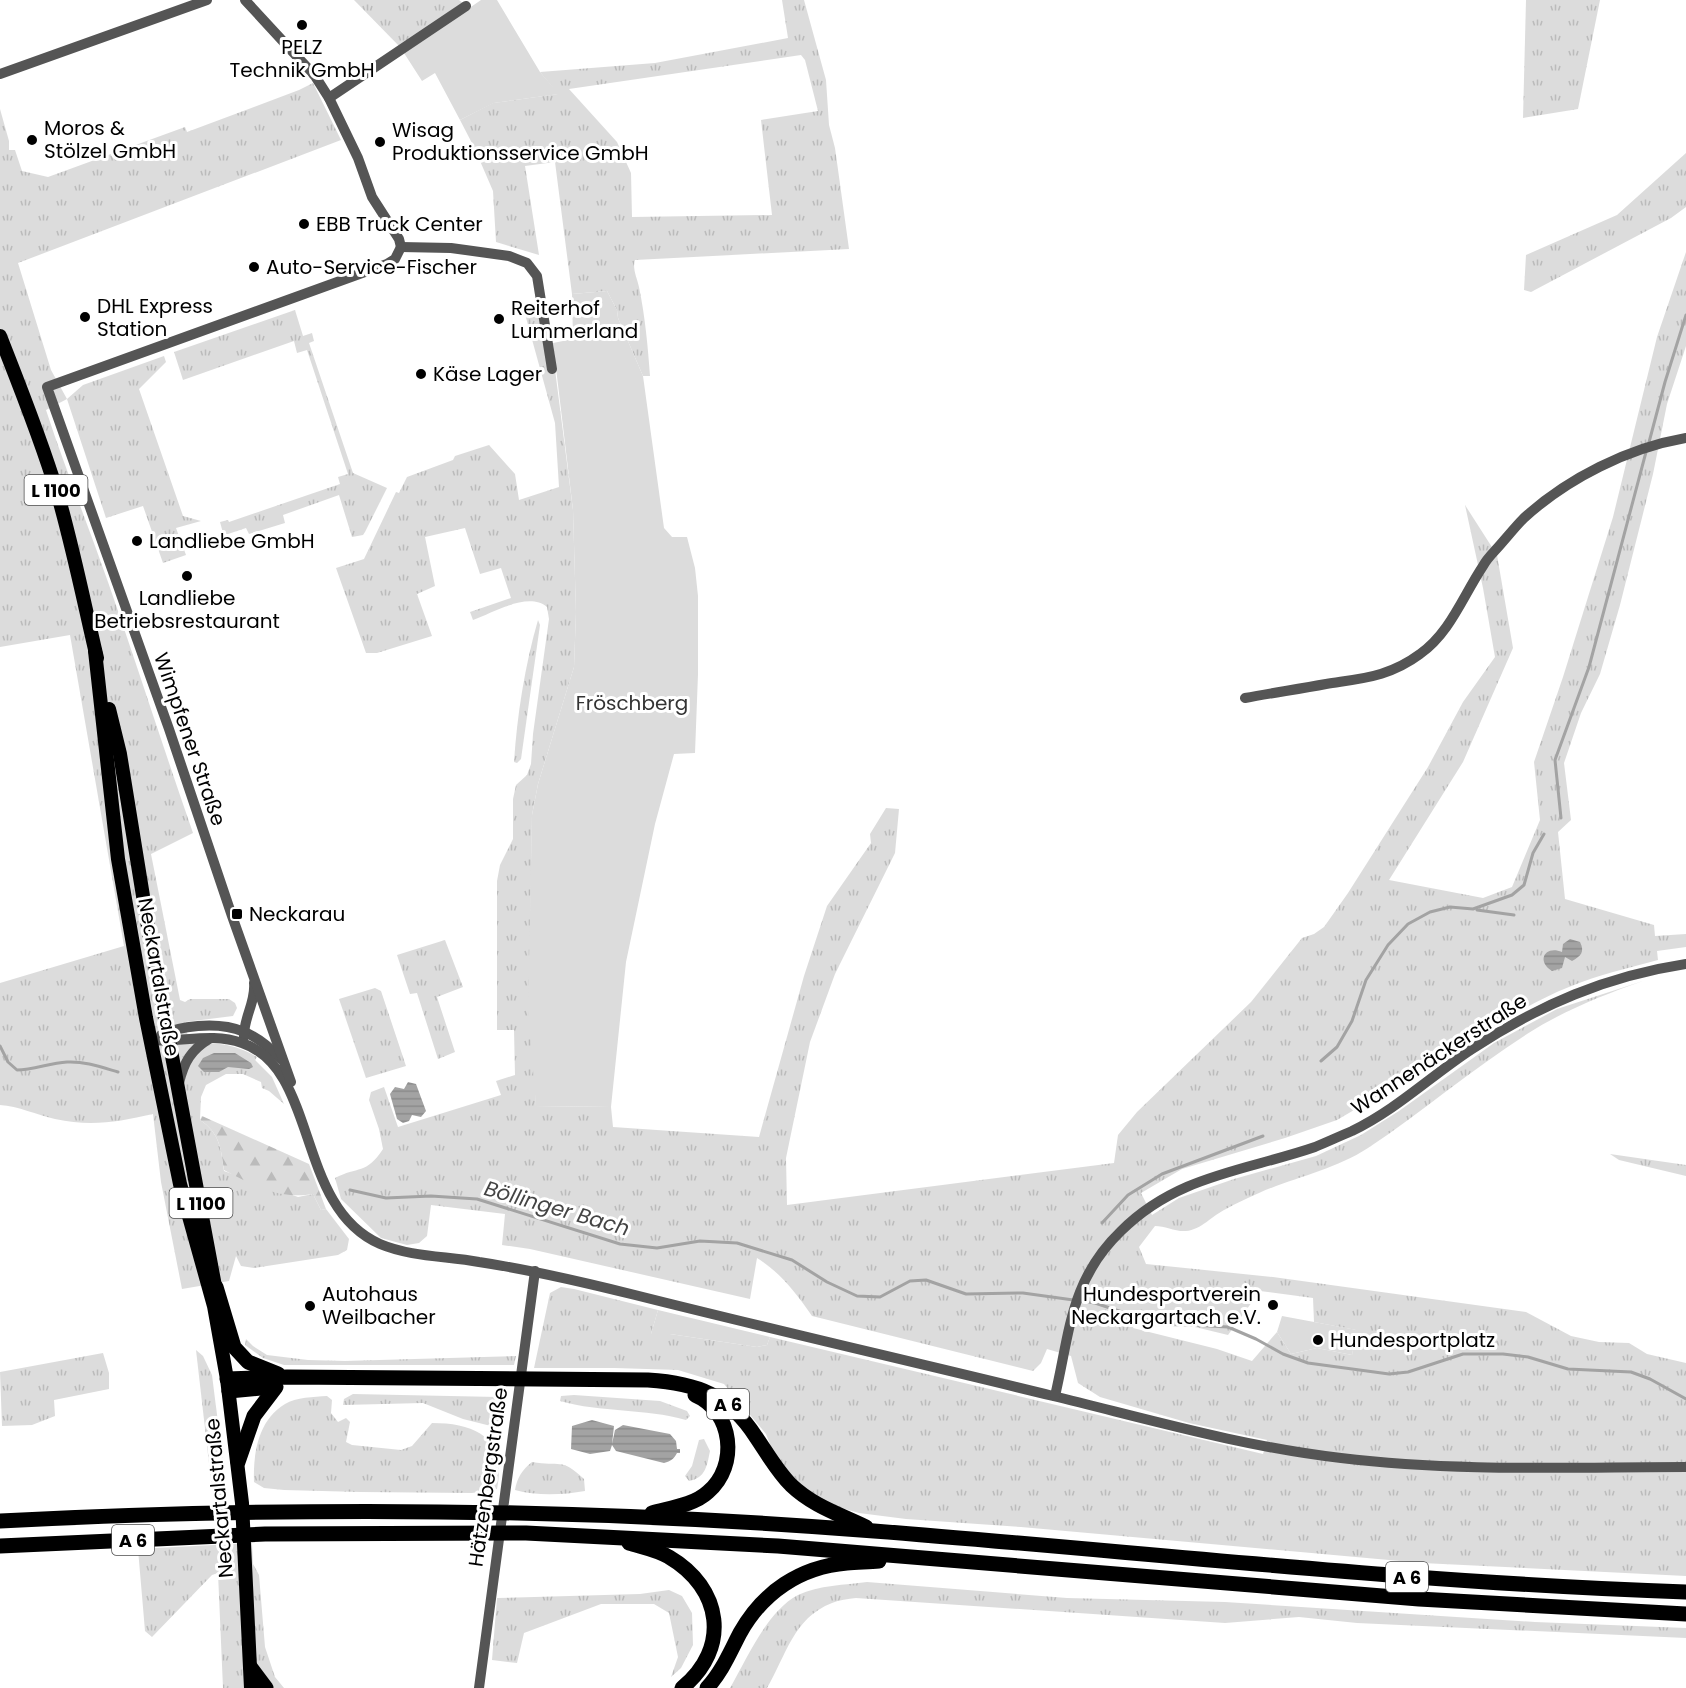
<svg xmlns="http://www.w3.org/2000/svg" width="1686" height="1688" viewBox="0 0 1686 1688" font-family="Poppins,sans-serif">
<defs>
<pattern id="grass-tufts" width="24" height="20" patternUnits="userSpaceOnUse" patternTransform="scale(1.5)"><rect width="24" height="20" fill="#dcdcdc"/><path d="M3 7l-1-3M5 7V3M7 7l1-3M15 17l-1-3M17 17v-4M19 17l1-3" fill="none" stroke="#bbb"/></pattern>
<pattern id="forest-firs" width="22" height="20" patternUnits="userSpaceOnUse" patternTransform="scale(1.5)"><rect width="22" height="20" fill="#dcdcdc"/><path d="M5 1l3.5 6h-7zM16 11l3.5 6h-7z" fill="#bbb"/></pattern>
<pattern id="water-rules" width="6" height="5" patternUnits="userSpaceOnUse" patternTransform="scale(1.5)"><rect width="6" height="5" fill="#a3a3a3"/><path d="M0 2.5h6" fill="none" stroke="#8b8b8b"/></pattern>
</defs>
<rect width="100%" height="100%" fill="#fff"/>
<g fill="url(#grass-tufts)" fill-rule="evenodd">
<polygon points="354,0 459,0 463,3 400,47"/>
<path d="M782,0h22l22,80 3,45 6,23 14,101 -214,11c-3,8 2,18 4,27 6,29 9,60 11,89h-7l-25,-58 -1,-8 -10,-19 -35,3 -17,-132 -30,4 14,89 -43,-13 -3,-51 -19,-44 -14,-27 33,-17 65,-9 -18,-22 115,-9 133,-25zM801,55l4,5 13,51 -57,9 11,95 -140,2 -1,-44 -14,-31 -48,-53z"/>
<polygon points="1526,0 1600,0 1578,109 1523,118"/>
<path d="M313,83l28,57 -323,123 33,107 16,29 16,-14 81,-29 2,6 -27,27 44,127 18,5 -25,7 10,27 -23,8 -20,-57 -37,12 -39,-119 -21,11c19,58 42,115 62,172 29,83 56,168 85,251l-42,21 29,146 5,2 5,-3h39l6,4 2,5 -4,8 -48,6 4,20c26,1 45,1 68,15l-2,3 17,17 12,27 -15,-13 -7,-3 -1,-6 -18,-8h-17l-20,11 -5,12 -1,23c20,13 21,29 24,51l74,26 15,-3 8,16 5,-1 23,30 -2,11 -9,5 -84,13 -13,-2 -5,-10 -7,25 -47,8 -21,-107 -8,-68c-35,8 -62,13 -98,5 -18,-4 -37,-13 -55,-14v-122l124,-37 -54,-311 -70,12v-538l9,32v9h6l7,21 26,6 137,-50 2,5 112,-42z"/>
<polygon points="1686,153 1686,207 1671,218 1531,292 1524,290 1526,255 1617,215"/>
<path d="M1686,252v94l-19,58 -14,70 -33,131 -20,69 -19,39 -17,50 7,57 -13,12 7,67 89,26 1,11 31,-2v13l-29,4 1,9c-30,8 -60,15 -89,27 -40,16 -76,40 -112,63l-9,-2 -70,48 -41,24 -52,18 -103,31 -41,24 11,22 27,-17 55,-19 82,-23 45,-21 38,-24 95,-68 63,-34 86,-28c-40,14 -80,30 -116,53 -55,35 -105,78 -159,114 -34,22 -73,29 -109,45 -11,5 -23,10 -33,16 -13,6 -25,21 -40,22 -10,1 -21,-5 -31,-5l-16,21 7,17 127,13 253,35 45,24 28,6 30,1 18,11 39,9v213l-264,-13 -401,-36 -115,-8 -47,-6 -25,-7 -20,-10 -22,-17 -19,-27 -7,-18 -42,-50 -46,-14 -63,-2h-81l16,-75 11,-6 13,2 84,21 -7,24h19l87,13 10,-2 3,-8 493,117 4,-14 -78,-17 -89,-26 -22,-14 -7,-27 -24,-7 -6,14 -8,8 -221,-55c-16,-23 -31,-43 -55,-58l-7,41 -220,-50 -28,-4 3,-31 -74,-9 -4,31 -8,7 -12,2 -26,-7 -40,-39 -6,-21c23,-12 31,-3 48,-29l-4,-20 -10,-29 2,-8 13,-5 14,40 103,-32 -5,-14 19,-6 -1,-45h-17v-149l3,-16 13,-26v-40l3,-14 11,-10 4,-11 2,-30 16,-115 -2,-12c-19,-16 -54,6 -74,13l-3,-8 41,-14 -10,-30 -21,6 -15,-46 -40,9 10,49 -18,8 15,42 -55,17h-11l-30,-85 28,-9 32,-67 3,1 8,-16 46,-17 2,-4 34,-11 26,29 4,26 40,-13 -4,-64 -30,-109 22,-7 26,203 3,102 -2,55 -36,117 -6,31 -2,139 6,152 75,1 2,20 146,10 45,-161 23,-70 44,-63 -1,-9 16,-26 13,1 -4,44 -60,121 -25,68 -24,116 1,47 327,-42 4,-28 19,-23 114,-110 51,-64 12,-4 10,-7 24,-34 80,-126 35,-65 32,-45 -12,-69 -18,-83 32,50 16,93 -50,114 -74,118 94,18 29,-11 28,-67 -6,-58 29,-85 50,-160 44,-180zM1260,1291l53,7 1,24 42,8 -4,25 -35,-7 -26,6 -14,-22 -25,29 -35,-12 -84,-21 3,-8 17,6 42,1 33,8z"/>
<polygon points="295,310 303,336 312,333 314,341 309,343 353,473 387,488 365,532 363,535 352,537 339,495 283,515 285,523 249,534 246,528 213,539 213,537 223,533 220,522 228,520 229,522 340,484 338,477 348,474 307,350 297,353 294,341 183,380 174,352"/>
<path d="M538,620l2,5 -19,134 -4,4 -3,-1c3,-47 11,-97 24,-142z"/>
<polygon points="445,940 463,987 437,997 455,1052 438,1059 417,993 410,994 397,955"/>
<polygon points="375,988 381,991 406,1066 366,1078 339,999"/>
<polygon points="1610,1154 1686,1165 1686,1176 1619,1160"/>
<polygon points="246,1339 253,1346 267,1355 308,1360 345,1361 516,1356 514,1365 284,1365 263,1358 245,1345"/>
<polygon points="196,1350 203,1356 212,1375 227,1494 225,1498 213,1498"/>
<polygon points="103,1353 109,1373 109,1389 54,1400 55,1416 32,1425 2,1426 0,1372"/>
<path d="M353,1394l145,3c9,9 12,22 1,31l-36,-9 -40,-16 -80,2 1,-6z"/>
<path d="M574,1395l86,6 27,10 3,5 -4,4c-42,-12 -84,-7 -126,-19l1,-5z"/>
<path d="M327,1396l5,4 -1,13 7,9 8,-4 4,4 -4,20 6,3 49,5 11,-4 20,-23c45,0 75,16 65,66l-25,4 -112,-1 -76,-2 -20,-2 -10,-6c-1,-28 4,-62 31,-78 11,-7 29,-7 42,-8z"/>
<path d="M704,1439l6,12c-3,14 -4,27 -21,30l-4,-5 7,-10 7,-26z"/>
<path d="M532,1462c28,5 29,-5 52,17l1,12c-22,4 -49,5 -70,-1 2,-12 7,-20 17,-28z"/>
<polygon points="252,1543 253,1564 259,1575 265,1647 275,1677 284,1688 223,1688 218,1573 212,1575 152,1637 145,1631 138,1549"/>
<path d="M867,1582l200,16 158,4 310,20 151,6v10l-329,-15 -58,-6 -74,6 -369,-25c-8,1 -17,2 -24,5 -39,15 -46,53 -65,85h-37c17,-29 37,-77 68,-93 21,-10 47,-10 69,-13z"/>
<polygon points="669,1590 682,1596 692,1613 693,1645 681,1668 671,1677 678,1657 669,1613 654,1604 601,1604 524,1633 517,1663 492,1660 497,1598 640,1594"/>
</g>
<path fill="url(#forest-firs)" d="M202,1116l107,48 17,45 -5,1 -8,-16c-33,6 -61,-9 -89,-24 -3,-21 -4,-37 -24,-50z"/>
<g fill="#dcdcdc">
<polygon points="481,0 497,0 540,72 559,94 494,103 460,120 435,73 422,81 404,53"/>
<polygon points="607,291 617,310 618,318 643,376 664,528 672,537 687,537 695,568 698,596 698,674 695,753 674,754 655,824 626,962 611,1107 536,1106 528,1010 532,815 538,784 574,667 576,612 573,510 553,343 573,339 572,294"/>
<polygon points="658,1310 770,1337 767,1345 757,1347 670,1334 651,1334"/>
<polygon points="1282,1316 1357,1330 1352,1355 1317,1348 1291,1354 1277,1332"/>
</g>
<g fill="url(#water-rules)">
<path d="M1570,939l10,3c5,10 1,14 -8,19l-7,-4 -3,11 -10,3c-16,-10 -7,-26 10,-19l1,-8z"/>
<polygon points="214,1053 235,1053 251,1063 253,1067 249,1069 228,1067 219,1072 204,1072 198,1066 203,1058"/>
<polygon points="408,1082 416,1084 426,1111 421,1117 412,1115 409,1121 403,1123 397,1119 390,1094 395,1087 404,1089"/>
<path d="M592,1420l22,6 -2,18 3,-14 8,-5 47,9 6,7 1,8h3v4h-3c-3,6 -6,8 -13,10l-48,-12 -4,-6 -2,6 -20,3 -19,-5 1,-23z"/>
</g>
<g fill="none" stroke-linecap="round" stroke-linejoin="round">
<g stroke="#a3a3a3" stroke-width="3">
<polyline points="1648,446 1665,382 1686,315"/>
<polyline points="1561,818 1555,760 1589,667 1646,452"/>
<polyline points="1477,910 1514,915"/>
<path d="M0,1046l8,16 9,8c17,0 32,-7 50,-8 17,-1 34,5 51,10"/>
<polyline points="1321,1061 1337,1047 1352,1021 1366,980 1388,945 1408,924 1430,912 1450,907 1473,909 1512,895 1524,885 1533,853 1544,834"/>
<polyline points="350,1190 386,1198 431,1196 477,1199 620,1244 657,1248 700,1241 737,1243 792,1260 827,1282 857,1296 880,1297 910,1281 926,1280 966,1294 1023,1293 1095,1303 1155,1323 1228,1327 1256,1339 1283,1354 1308,1363 1389,1374 1408,1372 1463,1354 1503,1354 1528,1357 1568,1369 1631,1372 1650,1379 1686,1399"/>
<polyline points="1102,1223 1128,1195 1162,1174 1263,1136"/>
</g>
<g stroke="#555" stroke-width="10">
<polyline points="245,0 315,76 329,98 358,158 372,197 399,239 401,247"/>
<polyline points="0,74 207,0"/>
<polyline points="329,98 466,6"/>
<polyline points="401,247 451,248 509,256 527,263 537,276 552,369"/>
<path d="M1245,698c27,-5 54,-9 81,-14 37,-6 63,-7 94,-30 30,-21 43,-58 63,-88 4,-8 11,-14 17,-21 8,-9 16,-19 24,-27 44,-40 104,-70 162,-80"/>
<path d="M161,1035c12,-6 24,-8 37,-9 36,-3 58,7 83,33"/>
<path d="M244,1037c-1,-18 12,-35 10,-54"/>
<path d="M150,1040c31,3 61,-8 92,3 77,26 53,164 138,201 31,13 66,12 99,18 53,8 104,20 156,33 139,35 279,67 418,101 95,23 191,51 288,62 114,14 230,9 345,9"/>
<polyline points="291,1082 232,916 169,729 47,387 387,264 395,259 401,247"/>
<path d="M179,1083c5,-21 12,-33 30,-44"/>
<path d="M1055,1396c15,-64 15,-116 66,-165 56,-56 124,-60 194,-84 12,-5 25,-11 37,-16 44,-21 80,-56 120,-82 67,-44 135,-73 214,-85"/>
<polyline points="479,1688 535,1271"/>
</g>
<g stroke="#000" stroke-width="14">
<path d="M0,336c20,51 41,103 57,156 16,55 27,111 40,166"/>
<polyline points="95,651 118,859 146,1018 180,1184 214,1306 227,1379 242,1503 251,1688"/>
<polyline points="109,709 120,754 149,933 215,1286"/>
</g>
<g stroke="#000" stroke-width="15">
<polyline points="216,1287 234,1347 248,1362 278,1374"/>
<path d="M227,1379l60,-2 361,3c49,3 81,15 108,57 11,16 21,34 35,48 22,21 48,29 75,42"/>
<polyline points="229,1391 271,1387"/>
<polyline points="238,1462 254,1416 276,1387"/>
<path d="M652,1513c18,-5 42,-8 56,-21 31,-26 25,-81 -13,-97"/>
<path d="M0,1521c291,-15 583,-13 874,10 270,21 540,52 812,61"/>
<path d="M629,1543c13,4 29,7 40,14 53,31 62,91 13,131"/>
<polyline points="0,1546 265,1534 526,1533 778,1546 1419,1599 1686,1614"/>
<polyline points="251,1668 266,1688"/>
<path d="M707,1688c15,-16 23,-36 33,-55 23,-41 60,-66 107,-70 11,-1 22,-1 32,-2"/>
</g>
</g>
<g fill="#000" stroke="#fff" stroke-width="2">
<circle cx="302" cy="25" r="6"/>
<circle cx="32" cy="140" r="6"/>
<circle cx="380" cy="142" r="6"/>
<circle cx="304" cy="224" r="6"/>
<circle cx="254" cy="267" r="6"/>
<circle cx="85" cy="317" r="6"/>
<circle cx="499" cy="319" r="6"/>
<circle cx="421" cy="374" r="6"/>
<circle cx="137" cy="541" r="6"/>
<circle cx="187" cy="576" r="6"/>
<rect x="231" y="908" width="12" height="12" rx="3"/>
<circle cx="1273" cy="1305" r="6"/>
<circle cx="310" cy="1306" r="6"/>
<circle cx="1318" cy="1340" r="6"/>
</g>
<g text-anchor="middle" dominant-baseline="central" stroke-width="6" stroke-linejoin="round" paint-order="stroke">
<g fill="#fff" stroke="#4c4c4c" stroke-width="1.5">
<rect x="24.5" y="475" width="63" height="30" rx="4.5"/>
<rect x="169.5" y="1188" width="63" height="30" rx="4.5"/>
<rect x="707" y="1389" width="42" height="30" rx="4.5"/>
<rect x="112" y="1525" width="42" height="30" rx="4.5"/>
<rect x="1386" y="1562" width="42" height="30" rx="4.5"/>
</g>
<g font-size="18" font-weight="bold" fill="#000">
<text x="56" y="490">L 1100</text>
<text x="201" y="1203">L 1100</text>
<text x="728" y="1404">A 6</text>
<text x="133" y="1540">A 6</text>
<text x="1407" y="1577">A 6</text>
</g>
<g font-size="20" fill="#000" stroke="#fff" text-anchor="start">
<text x="302" y="47" text-anchor="middle">PELZ<tspan x="302" dy="23">Technik GmbH</tspan></text>
<text x="44" y="128">Moros &amp;<tspan x="44" dy="23">Stölzel GmbH</tspan></text>
<text x="392" y="130">Wisag<tspan x="392" dy="23">Produktionsservice GmbH</tspan></text>
<text x="316" y="224">EBB Truck Center</text>
<text x="266" y="267">Auto-Service-Fischer</text>
<text x="97" y="306">DHL Express<tspan x="97" dy="23">Station</tspan></text>
<text x="511" y="308">Reiterhof<tspan x="511" dy="23">Lummerland</tspan></text>
<text x="433" y="374">Käse Lager</text>
<text x="149" y="541">Landliebe GmbH</text>
<text x="187" y="598" text-anchor="middle">Landliebe<tspan x="187" dy="23">Betriebsrestaurant</tspan></text>
<text x="249" y="914">Neckarau</text>
<text x="322" y="1294">Autohaus<tspan x="322" dy="23">Weilbacher</tspan></text>
<text x="1261" y="1294" text-anchor="end">Hundesportverein<tspan x="1261" dy="23">Neckargartach e.V.</tspan></text>
<text x="1330" y="1340">Hundesportplatz</text>
</g>
<g font-size="20" fill="#333" stroke="#fff">
<text x="632" y="703">Fröschberg</text>
</g>
<g font-size="20" fill="#000" stroke="#fff">
<text transform="translate(190 739) rotate(71)">Wimpfener Straße</text>
<text transform="translate(159 977) rotate(80)">Neckartalstraße</text>
<text transform="translate(1439 1054) rotate(-33)">Wannenäckerstraße</text>
<text transform="translate(488 1477) rotate(-82)">Hätzenbergstraße</text>
<text transform="translate(219 1498) rotate(-95)">Neckartalstraße</text>
</g>
<g font-size="21" font-style="italic" fill="#444" stroke="#fff">
<text transform="translate(557 1208) rotate(16)">Böllinger Bach</text>
</g>
</g>
</svg>
